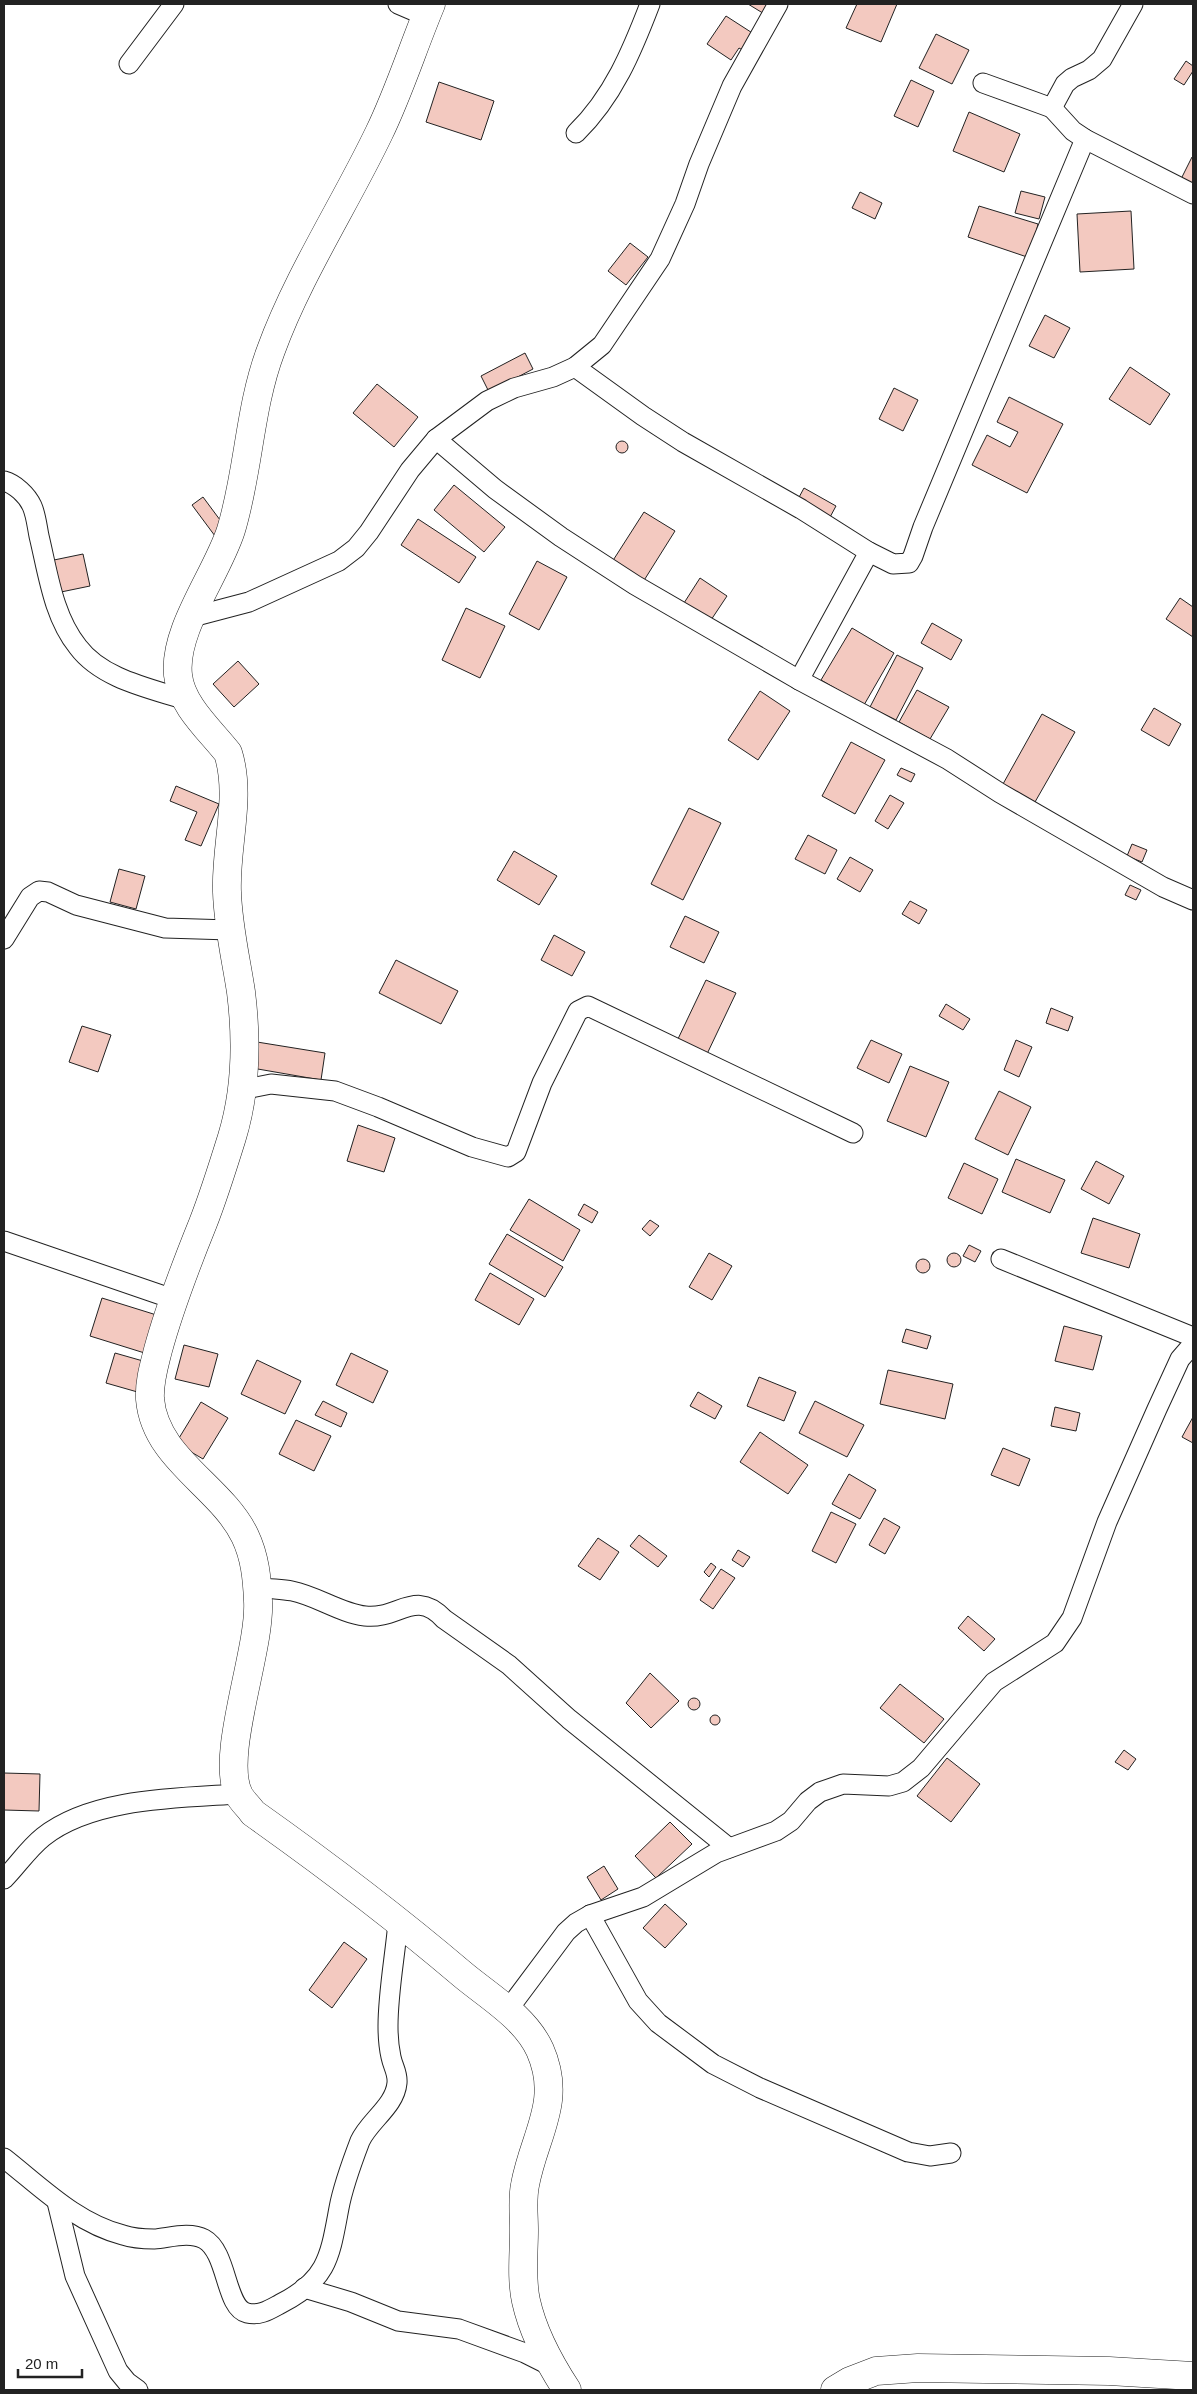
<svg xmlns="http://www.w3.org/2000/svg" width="1197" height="2394" viewBox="0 0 1197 2394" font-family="Helvetica,sans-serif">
<rect width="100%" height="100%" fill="#fff"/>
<g fill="#f3c9c0" stroke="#222">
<polygon points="748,4 773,4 766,15"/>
<polygon points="857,4 897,4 881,42 846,28"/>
<polygon points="726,16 757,36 746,52 739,48 731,60 707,44"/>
<polygon points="936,34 969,50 952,84 919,68"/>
<polygon points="1186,61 1193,66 1193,71 1184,85 1174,79"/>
<polygon points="911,80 934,91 918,127 894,116"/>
<polygon points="439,82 494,101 481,140 426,122"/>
<polygon points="969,112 1020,134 1004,172 953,151"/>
<polygon points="1192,157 1193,158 1193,187 1180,181"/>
<polygon points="1021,191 1045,197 1039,219 1015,213"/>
<polygon points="860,192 882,203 875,219 852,208"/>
<polygon points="979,206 1038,224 1030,258 968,237"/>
<polygon points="1131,211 1134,269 1080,272 1077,214"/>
<polygon points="630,243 648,257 626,285 608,271"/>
<polygon points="1045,315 1070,328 1054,358 1029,346"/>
<polygon points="525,353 533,369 489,392 481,376"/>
<polygon points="1130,367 1170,394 1150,425 1109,399"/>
<polygon points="377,384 418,417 394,447 353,413"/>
<polygon points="894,388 918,400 903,431 879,419"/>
<polygon points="1009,397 1063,424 1027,493 972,465 987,435 1010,447 1018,432 997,422"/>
<circle cx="622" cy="447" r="6"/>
<polygon points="454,485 505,527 484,552 434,510"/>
<polygon points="804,488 836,506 829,519 797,501"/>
<polygon points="203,497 226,528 215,536 192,505"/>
<polygon points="644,512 675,531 643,582 612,562"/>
<polygon points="418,519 476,557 459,583 401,545"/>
<polygon points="83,554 90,586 61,592 54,560"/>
<polygon points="537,561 567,577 539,630 509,614"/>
<polygon points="700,578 727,596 711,620 684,603"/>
<polygon points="1180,598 1193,607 1193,637 1166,619"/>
<polygon points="466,608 505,626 480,678 442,660"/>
<polygon points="932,623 962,640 951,660 921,643"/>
<polygon points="852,628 894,653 864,705 821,680"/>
<polygon points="897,655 923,668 896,720 870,707"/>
<polygon points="238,661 259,684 234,707 213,684"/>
<polygon points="917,690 949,707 930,739 899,722"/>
<polygon points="760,691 790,711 758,760 728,740"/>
<polygon points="1154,708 1181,724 1169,746 1141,730"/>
<polygon points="1042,714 1075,732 1035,802 1003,784"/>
<polygon points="851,742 885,760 855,814 822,796"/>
<polygon points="901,768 915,774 911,782 897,775"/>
<polygon points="176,786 219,804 201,846 185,840 197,812 170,801"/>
<polygon points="890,795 904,803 888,829 875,821"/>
<polygon points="689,808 721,823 683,900 651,884"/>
<polygon points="808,835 837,850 825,874 795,859"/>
<polygon points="1132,844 1147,850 1142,862 1127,856"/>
<polygon points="514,851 557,876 539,905 497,880"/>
<polygon points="850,857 873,870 860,892 837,879"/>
<polygon points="119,869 145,876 136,909 110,902"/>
<polygon points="1130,885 1141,890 1136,900 1125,895"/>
<polygon points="910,901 927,910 919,924 902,914"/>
<polygon points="685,916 719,932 704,963 670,947"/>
<polygon points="554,935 585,952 572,976 541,960"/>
<polygon points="396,960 458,991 441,1024 379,993"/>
<polygon points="706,980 736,993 707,1054 677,1041"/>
<polygon points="946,1004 970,1019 963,1030 939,1016"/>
<polygon points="1051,1008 1073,1017 1068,1031 1046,1023"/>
<polygon points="82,1026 111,1035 98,1072 69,1062"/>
<polygon points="871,1040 902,1054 889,1083 857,1068"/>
<polygon points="1016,1040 1032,1047 1019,1077 1004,1070"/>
<polygon points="257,1042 325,1053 321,1080 252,1068"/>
<polygon points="910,1066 949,1082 926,1137 887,1121"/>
<polygon points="999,1091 1031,1107 1008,1155 975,1139"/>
<polygon points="358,1125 395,1138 384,1172 347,1161"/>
<polygon points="1016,1159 1065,1180 1050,1213 1002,1192"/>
<polygon points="1096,1161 1124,1176 1109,1204 1081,1189"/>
<polygon points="964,1163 998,1179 982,1214 948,1198"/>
<polygon points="529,1199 580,1230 563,1261 510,1230"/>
<polygon points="584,1204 598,1212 592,1223 578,1215"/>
<polygon points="1093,1218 1140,1234 1129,1268 1081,1253"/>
<polygon points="650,1220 659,1226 650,1236 642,1229"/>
<polygon points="507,1234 563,1267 545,1297 489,1264"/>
<polygon points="969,1245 981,1251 975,1262 963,1256"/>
<polygon points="709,1253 732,1266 712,1300 689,1287"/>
<circle cx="954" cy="1260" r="7"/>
<circle cx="923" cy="1266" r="7"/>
<polygon points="490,1273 534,1299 519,1325 475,1300"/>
<polygon points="102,1298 163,1317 151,1355 90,1336"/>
<polygon points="1064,1326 1102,1336 1093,1370 1055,1361"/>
<polygon points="906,1329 931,1336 927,1349 902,1342"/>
<polygon points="184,1345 218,1354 209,1387 175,1379"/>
<polygon points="115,1353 150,1363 141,1393 106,1383"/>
<polygon points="351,1353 388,1371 373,1403 336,1385"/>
<polygon points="257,1360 301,1381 285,1414 241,1394"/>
<polygon points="888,1370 953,1384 945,1419 880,1404"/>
<polygon points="759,1377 796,1392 784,1421 747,1406"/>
<polygon points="698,1392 722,1406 715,1419 690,1406"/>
<polygon points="323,1401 347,1413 341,1427 315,1415"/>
<polygon points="815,1401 864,1425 847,1457 799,1433"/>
<polygon points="201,1402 228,1418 203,1459 176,1443"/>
<polygon points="1055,1407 1080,1413 1076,1431 1051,1426"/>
<polygon points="1193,1417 1193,1443 1182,1437"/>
<polygon points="296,1420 331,1436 314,1471 279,1454"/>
<polygon points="760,1432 808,1465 788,1494 740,1462"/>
<polygon points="1003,1448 1030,1459 1019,1486 991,1475"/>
<polygon points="849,1474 876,1490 860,1519 832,1504"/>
<polygon points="831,1512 856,1524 836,1563 812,1551"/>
<polygon points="884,1518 900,1527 885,1554 869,1545"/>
<polygon points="639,1535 667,1556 658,1567 630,1546"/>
<polygon points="598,1538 619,1552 600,1580 578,1566"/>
<polygon points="738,1550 750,1557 743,1567 732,1560"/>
<polygon points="711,1563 716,1567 709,1577 704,1572"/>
<polygon points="721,1569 735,1578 713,1609 700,1600"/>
<polygon points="968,1616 995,1639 984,1651 958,1628"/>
<polygon points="650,1673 679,1701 651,1728 626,1703"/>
<polygon points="900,1684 944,1719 924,1743 880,1708"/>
<circle cx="694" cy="1704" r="6"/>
<circle cx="715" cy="1720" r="5"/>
<polygon points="1124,1750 1136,1759 1128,1770 1115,1762"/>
<polygon points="947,1758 980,1784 951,1822 917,1796"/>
<polygon points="4,1773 40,1774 39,1811 4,1810"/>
<polygon points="670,1822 692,1844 656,1878 635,1856"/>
<polygon points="604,1866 618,1889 601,1900 587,1877"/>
<polygon points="665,1904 687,1924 665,1948 643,1928"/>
<polygon points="344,1942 367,1959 332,2008 309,1990"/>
</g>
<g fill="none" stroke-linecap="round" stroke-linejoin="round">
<g stroke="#222" stroke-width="21">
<g id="street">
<polyline points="398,4 426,16"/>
<polyline points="129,64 174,4"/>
<polyline points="983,83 1052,108 1065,84 1072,78 1089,70 1102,59 1133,4"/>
<polyline points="1052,108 1073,131 1085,139 1193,194"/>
<path d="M576,133c37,-36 56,-82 74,-129"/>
<polyline points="575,367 643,416 683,442 801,509 869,552 893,564 909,563 913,556 923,527 1085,139"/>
<polyline points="436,439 495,489 561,537 635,585 799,680 947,759 1000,793 1163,887 1193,900"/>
<path d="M4,481c11,3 23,14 28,25 4,9 5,20 7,30 9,37 14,80 39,111 24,32 71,41 108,53"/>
<polyline points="192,617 249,602 339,561 356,548 369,532 410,470 436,439 487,401 514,388 553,377 575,367 602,345 660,259 685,204 699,164 732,86 778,4"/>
<polyline points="799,680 869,552"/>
<polyline points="4,939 30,897 39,891 48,892 76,905 165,928 230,930"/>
<polyline points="241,1090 271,1084 335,1091 378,1107 472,1147 508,1157 516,1152 542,1083 578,1011 588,1006 853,1133"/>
<polyline points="4,1241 173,1299"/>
<polyline points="1001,1259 1193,1337"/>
<path d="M258,1587c11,2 23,2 34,4 25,5 48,22 73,25 33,4 50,-28 79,3l65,46 60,54 160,129"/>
<path d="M4,1879c13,-13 24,-30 39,-42 49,-39 134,-39 195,-43"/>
<polyline points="590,1915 638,2001 658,2023 713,2064 760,2088 908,2152 930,2156 951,2153"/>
<polyline points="507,2011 566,1932 576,1923 590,1915 643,1897 716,1853 776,1831 791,1821 808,1801 820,1792 843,1784 889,1786 903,1782 921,1768 994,1682 1055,1643 1072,1618 1107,1522 1157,1409 1180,1359 1193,1344"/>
<path d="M4,2158c37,29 72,65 119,77 9,3 21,4 31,4 15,-1 35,-8 50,0 24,13 21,69 43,74 13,3 22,-3 33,-9 48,-24 50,-48 59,-96 4,-22 13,-46 21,-67 9,-20 35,-35 37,-58 1,-10 -4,-16 -6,-26 -2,-9 -3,-21 -3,-31 0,-34 7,-69 10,-104"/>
<polyline points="57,2202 75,2276 118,2371 127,2382 138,2390"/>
<polyline points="304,2288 351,2302 398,2321 459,2329 525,2353 551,2366"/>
</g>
</g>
<g stroke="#222" stroke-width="29">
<g id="secondary">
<path d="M431,4c-18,43 -32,88 -52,129 -34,71 -81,143 -108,217 -22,58 -22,121 -40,180 -14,44 -58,100 -53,145 3,30 32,55 50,78 14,44 -3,93 -1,139 1,34 9,67 14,100 6,48 5,99 -9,145 -9,29 -18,58 -29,86 -17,42 -33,83 -45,127 -4,16 -9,32 -8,49 5,60 71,87 95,137 10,21 12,42 13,65 3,49 -39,155 -19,194 3,6 10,12 14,18 72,51 142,104 209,161 26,22 63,43 78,76 23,52 -6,85 -15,135 -3,14 -1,30 -1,45 0,23 -3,49 2,71 7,32 24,63 41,89"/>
<polyline points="835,2390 850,2381 876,2371 918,2368 1109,2371 1193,2376"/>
</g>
</g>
<use href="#street" stroke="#fff" stroke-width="19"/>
<use href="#secondary" stroke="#fff" stroke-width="28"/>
</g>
<rect width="1197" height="2394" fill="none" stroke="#222222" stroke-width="10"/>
<path d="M18 2369v8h64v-8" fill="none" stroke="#222222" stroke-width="2.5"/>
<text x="25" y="2369" font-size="15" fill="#222222" stroke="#ffffff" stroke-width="4" paint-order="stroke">20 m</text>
</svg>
